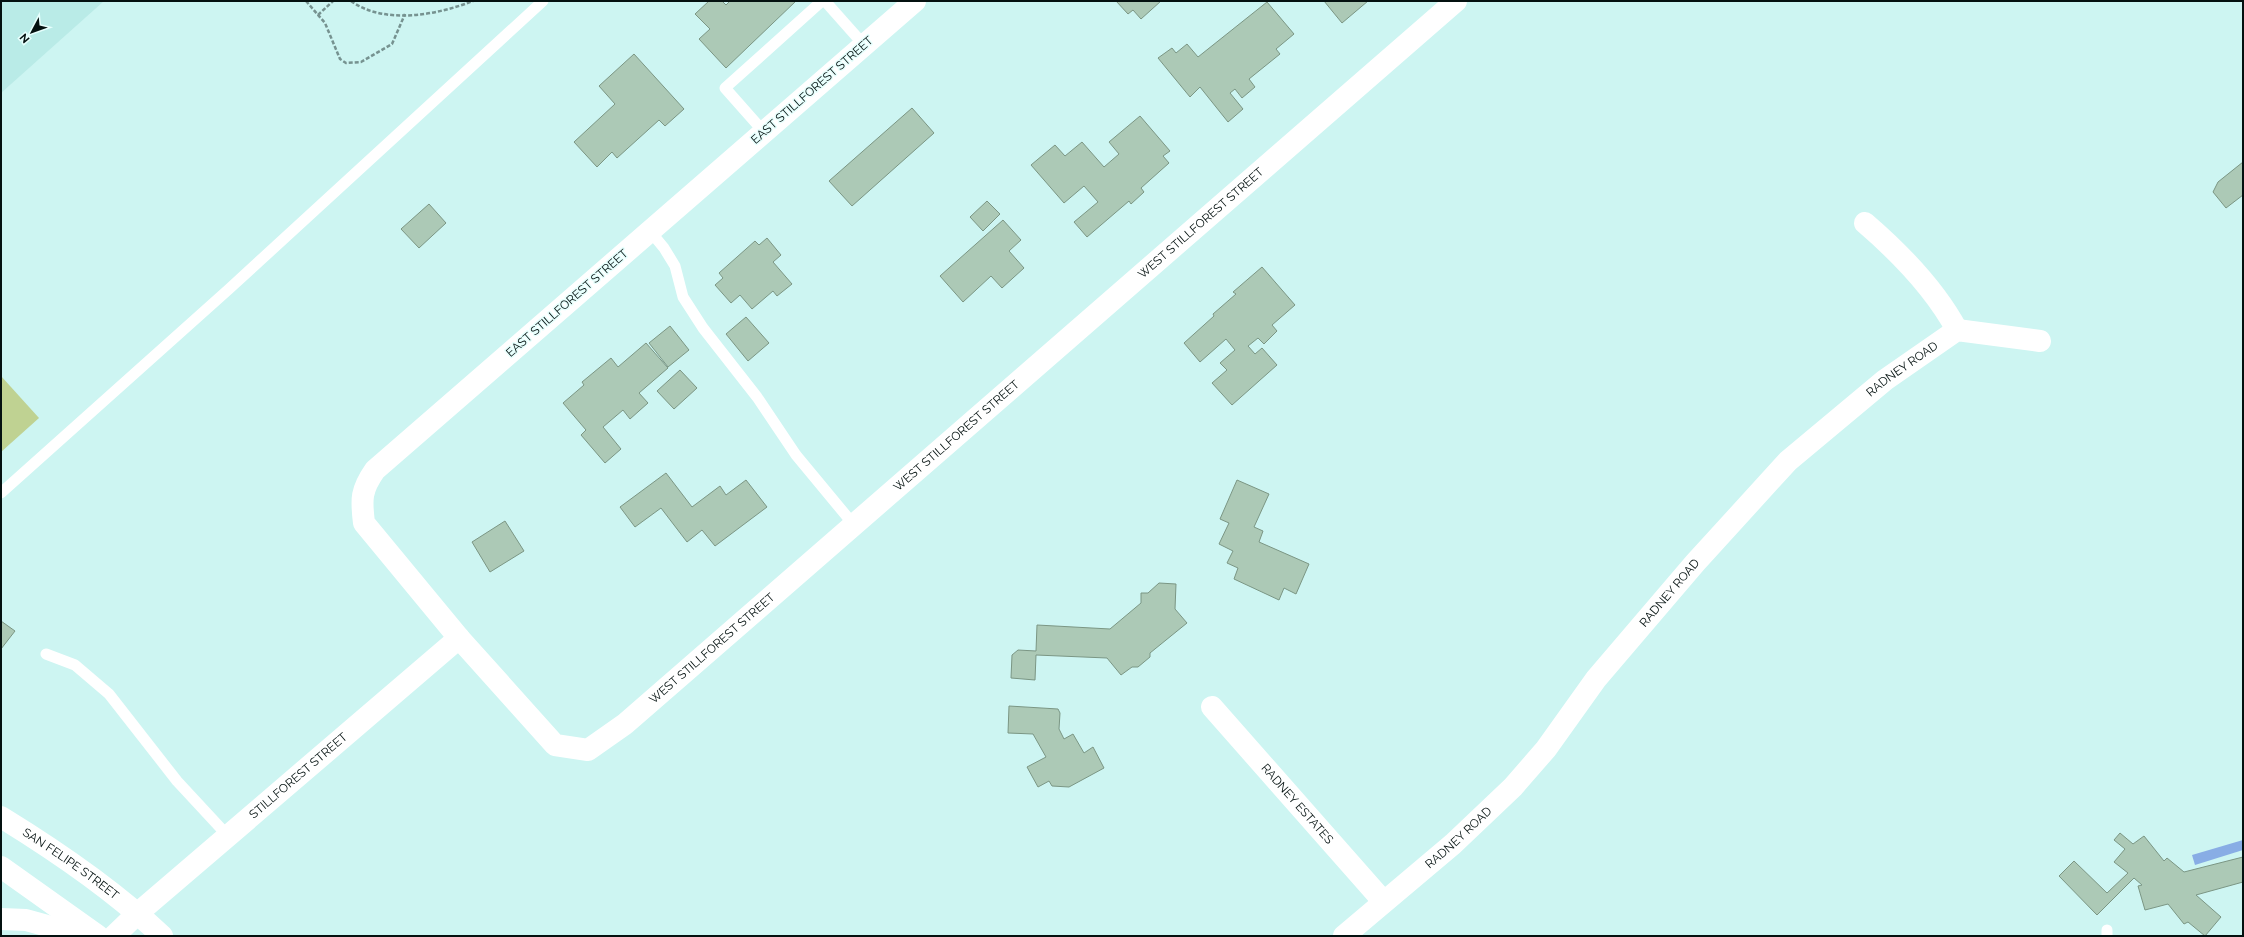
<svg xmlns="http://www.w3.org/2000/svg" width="2244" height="937" viewBox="0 0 2244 937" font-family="Raleway,sans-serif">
<rect width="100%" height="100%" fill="#cdf5f2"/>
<polygon fill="#b9ebe7" points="1,1 104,1 1,93"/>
<polygon fill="#bfd292" points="1,376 39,418 1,452"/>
<polygon fill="#88ade5" points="2243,840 2243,850 2195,865 2192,855"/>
<g fill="#acc9b6" stroke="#7b9684">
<polygon points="709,1 722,1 726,5 730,1 796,1 726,68 699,39 710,29 695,14"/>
<polygon points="1116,1 1161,1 1141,19 1133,10 1128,14"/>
<polygon points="1324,1 1368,1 1342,23"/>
<polygon points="1267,2 1294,34 1276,49 1280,54 1249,79 1255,87 1242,98 1235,89 1230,93 1243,109 1228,122 1200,87 1190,97 1158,58 1172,48 1176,53 1187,44 1198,57"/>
<polygon points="634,54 684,109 665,126 659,120 617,158 612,152 597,167 574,142 615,104 599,86"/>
<polygon points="912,108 934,133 852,206 829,181"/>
<polygon points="1140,116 1170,151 1163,156 1169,163 1141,188 1144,192 1131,204 1129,201 1087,237 1074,222 1098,202 1084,186 1064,203 1031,165 1055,145 1065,156 1082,142 1104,167 1119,154 1109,142"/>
<polygon points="2243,162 2243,195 2226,208 2213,192 2218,182"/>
<polygon points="987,201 1000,214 983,231 970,217"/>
<polygon points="429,204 446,223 419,248 401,229"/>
<polygon points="1003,220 1021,240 1009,251 1024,268 1002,288 991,276 963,302 940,276"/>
<polygon points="767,238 781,255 773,262 792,284 777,296 773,291 752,309 740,295 731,303 715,285 723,278 719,273 755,241 759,245"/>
<polygon points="1262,267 1295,305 1272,325 1277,331 1264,344 1258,338 1248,346 1255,354 1262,348 1277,365 1232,405 1212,383 1227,370 1220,363 1235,350 1226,339 1200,362 1184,343 1214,316 1213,314 1236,294 1233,292"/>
<polygon points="746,317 769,343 748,361 726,334"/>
<polygon points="670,326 689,350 668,367 649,343"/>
<polygon points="646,343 668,368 639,393 648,403 630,419 623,410 603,427 621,449 605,463 581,435 586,430 563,403 584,385 582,382 611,358 618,367"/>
<polygon points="680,370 697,388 674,409 657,391"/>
<polygon points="666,473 692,507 720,486 726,495 746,480 767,507 715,546 702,530 687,542 661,508 635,527 620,507"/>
<polygon points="1237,480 1269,494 1254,527 1263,531 1259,542 1309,564 1296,594 1284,588 1279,600 1234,579 1238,568 1227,563 1233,551 1219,544 1229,523 1220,519"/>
<polygon points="505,521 524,551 490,572 472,542"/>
<polygon points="1159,583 1176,584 1175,609 1187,623 1150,653 1150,657 1138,667 1132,667 1121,675 1107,658 1036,655 1035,680 1011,678 1012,655 1018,650 1036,651 1037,625 1110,629 1141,603 1141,593 1148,593"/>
<polygon points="1,621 15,631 1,649"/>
<polygon points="1009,706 1058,709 1060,713 1059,729 1064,739 1073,734 1084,753 1093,747 1104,768 1069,787 1052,786 1049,781 1038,787 1027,767 1046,757 1033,734 1008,733"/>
<polygon points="2120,833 2133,844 2144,836 2164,861 2167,858 2184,872 2243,857 2243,882 2196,895 2221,917 2205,936 2188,922 2184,924 2168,904 2145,910 2138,886 2142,885 2134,878 2097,915 2059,876 2074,861 2107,893 2128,873 2114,862 2125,849 2114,840"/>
</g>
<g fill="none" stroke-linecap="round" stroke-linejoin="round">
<g stroke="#769290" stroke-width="2.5" stroke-dasharray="4 2" stroke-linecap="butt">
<polyline points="306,1 325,23 340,59 346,63 361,62 392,44 405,14"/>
<path d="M351,1c33,24 86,14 122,0"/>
<polyline points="318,15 333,1"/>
</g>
<g stroke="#fff" stroke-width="11">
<polyline points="825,1 864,45"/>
<polyline points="764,132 725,88 822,1"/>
<polyline points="650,231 664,248 675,266 683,297 703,328 757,397 796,455 854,525"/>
<polyline points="1,493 229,289 543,1"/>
<polyline points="46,654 75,665 109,694 177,781 228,836"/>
<polyline points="2107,936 2107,930"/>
</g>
<g stroke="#fff" stroke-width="22">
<path id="s1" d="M915,1l-540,469c-14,20 -14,29 -11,53l95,115 96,107 33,5 37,-26 831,-723"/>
<path d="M1865,223c36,31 70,66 92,107"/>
<path id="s2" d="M1212,707l171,194"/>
<path id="s3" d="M138,913l321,-275"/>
<path id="s4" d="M1344,936l109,-92 60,-57 33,-38 50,-70 99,-116 93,-102 97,-81 72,-50 83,11"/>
</g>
<g stroke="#fff" stroke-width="22">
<path id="s5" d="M1,817c57,35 113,73 161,119"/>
<polyline points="1,867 98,936"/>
<polyline points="1,919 26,920 84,936"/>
<polyline points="114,936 138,913"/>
</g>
</g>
<g text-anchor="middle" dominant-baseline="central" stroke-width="3" stroke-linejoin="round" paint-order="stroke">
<g font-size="12" fill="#041110" stroke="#e7fffd">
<text transform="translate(812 90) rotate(-41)">EAST STILLFOREST STREET</text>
<text stroke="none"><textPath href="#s1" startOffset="1906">WEST STILLFOREST STREET</textPath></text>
<text transform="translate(567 303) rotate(-41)">EAST STILLFOREST STREET</text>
<text stroke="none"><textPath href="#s4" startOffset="799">RADNEY ROAD</textPath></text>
<text stroke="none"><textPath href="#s1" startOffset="1582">WEST STILLFOREST STREET</textPath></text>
<text stroke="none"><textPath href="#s4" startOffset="475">RADNEY ROAD</textPath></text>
<text stroke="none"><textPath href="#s1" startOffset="1258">WEST STILLFOREST STREET</textPath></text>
<text stroke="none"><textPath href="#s3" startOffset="211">STILLFOREST STREET</textPath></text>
<text stroke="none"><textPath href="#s2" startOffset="129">RADNEY ESTATES</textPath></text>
<text stroke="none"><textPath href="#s4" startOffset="151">RADNEY ROAD</textPath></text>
<text stroke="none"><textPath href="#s5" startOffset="84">SAN FELIPE STREET</textPath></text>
</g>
</g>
<rect width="2244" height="937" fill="none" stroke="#041110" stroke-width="4"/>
<g transform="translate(32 32) rotate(229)" stroke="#e7fffd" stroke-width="3" paint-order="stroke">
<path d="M0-3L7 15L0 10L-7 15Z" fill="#041110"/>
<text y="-6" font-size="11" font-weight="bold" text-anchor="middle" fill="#041110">N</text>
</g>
</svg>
